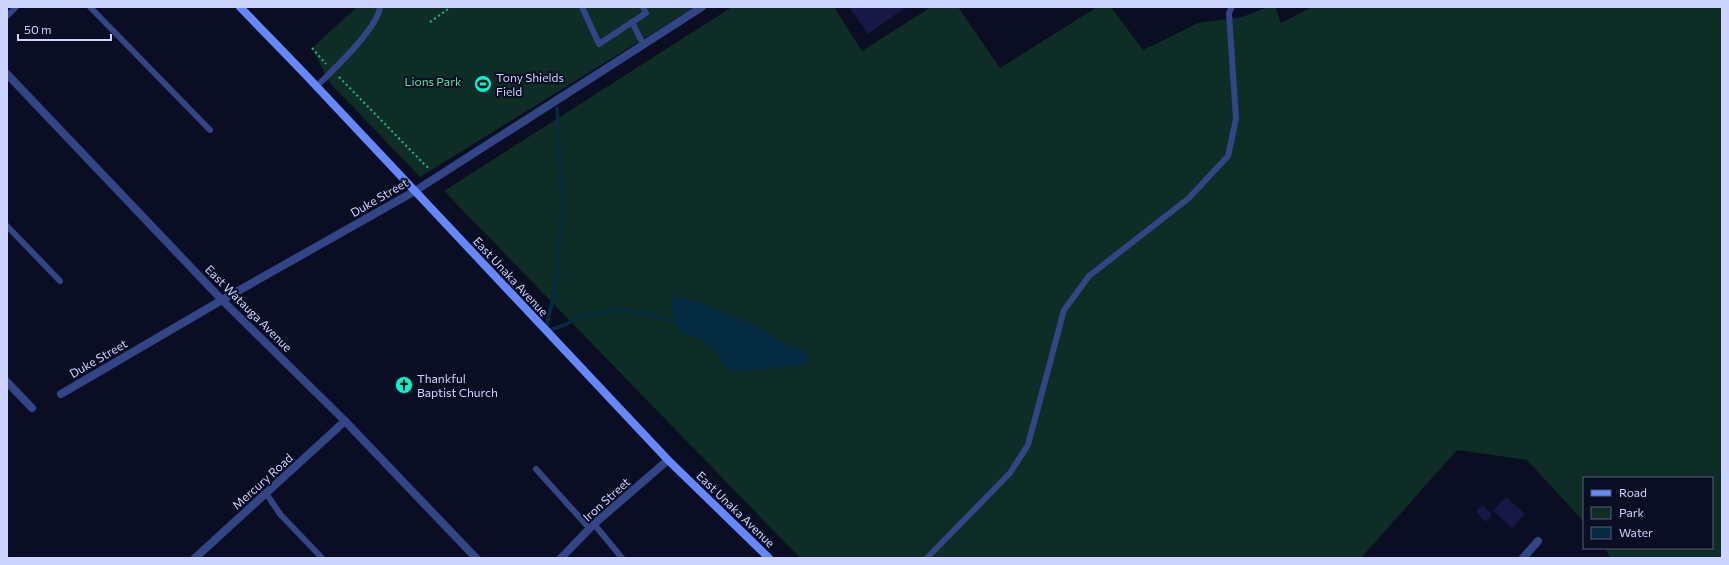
<svg xmlns="http://www.w3.org/2000/svg" width="1729" height="565" viewBox="0 0 1729 565" font-family="Commissioner,sans-serif">
<rect width="100%" height="100%" fill="#0b0d22"/>
<g fill="#0e2d24">
<polygon points="357,7 695,7 420,177 330,83 312,48"/>
<polygon points="732,7 834,7 862,51 931,7 958,7 1000,68 1097,7 1111,7 1143,50 1198,23 1242,17 1268,7 1275,7 1281,23 1312,7 1722,7 1722,558 1610,558 1605,548 1712,548 1712,478 1584,478 1584,522 1527,460 1457,450 1361,558 800,558 444,191"/>
</g>
<path fill="#052b42" d="M673,295l28,8 65,27 10,10 32,11 1,5 -2,9 -69,7 -12,-4 -13,-20 -14,-10 -17,-4c-8,-13 -12,-24 -9,-39z"/>
<g fill="none" stroke-linecap="round" stroke-linejoin="round">
<polyline stroke="#052b42" stroke-width="3.5" points="557,108 562,207 556,287 547,323 548,331 567,324 578,317 622,309 675,321"/>
</g>
<g fill="#161945">
<polygon points="849,7 906,7 868,34"/>
<polygon points="1506,497 1525,514 1512,528 1493,511"/>
<polygon points="1482,505 1492,514 1486,522 1476,512"/>
</g>
<g fill="none" stroke-linecap="round" stroke-linejoin="round">
<g stroke="#23bc8c" stroke-width="2" stroke-dasharray="2 3" stroke-linecap="butt">
<polyline points="430,22 451,7"/>
<polyline points="312,48 326,64"/>
<polyline points="339,77 425,165 430,169"/>
</g>
<g stroke="#324586" stroke-width="6">
<polyline points="90,7 210,130"/>
<polyline points="582,7 599,44 646,13 643,7"/>
<polyline points="7,16 16,7"/>
<polyline points="632,22 643,44"/>
<path d="M317,86c15,-15 61,-58 63,-79"/>
<polyline points="7,226 60,281"/>
<polyline points="536,469 590,529"/>
<polyline points="266,493 280,514 322,558"/>
<polyline points="594,524 622,558"/>
<polyline points="927,558 1010,473 1028,445 1064,310 1089,276 1189,198 1228,156 1236,119 1229,13 1232,7"/>
</g>
<g stroke="#324586" stroke-width="8">
<polyline points="7,74 222,300 345,421 476,558"/>
<polyline points="7,382 32,408"/>
<polyline points="61,394 222,300 415,191 702,7"/>
<polyline points="195,558 345,421"/>
<polyline points="561,558 594,524 668,460"/>
<polyline points="1523,558 1538,541"/>
</g>
<polyline stroke="#6488ff" stroke-width="8" points="240,7 303,72 668,460 769,558"/>
</g>
<defs>
<g id="stadium-disc" transform="scale(0.9)"><circle r="9.5" fill="#00f8d1" stroke="#0b0d22"/><path d="M0-5a6.5 5 0 1 0 0 10a6.5 5 0 1 0 0-10ZM-3.5-1.8h7v3.6h-7Z" fill="#111"/></g>
<g id="church-disc" transform="scale(0.9)"><circle r="9.5" fill="#00f8d1" stroke="#0b0d22"/><path d="M-1.2-6h2.4v3.5h3.3v2.4h-3.3V6h-2.4V-.1h-3.3v-2.4h3.3Z" fill="#111"/></g>
</defs>
<g fill-rule="evenodd">
<use href="#stadium-disc" x="483" y="84"/>
<use href="#church-disc" x="404" y="385"/>
</g>
<g text-anchor="middle" dominant-baseline="central" stroke-width="4" stroke-linejoin="round" paint-order="stroke">
<g font-size="12" fill="#cdd4ff" stroke="#0b0d22" text-anchor="start">
<text x="496" y="77">Tony Shields<tspan x="496" dy="14">Field</tspan></text>
<text x="417" y="378">Thankful<tspan x="417" dy="14">Baptist Church</tspan></text>
</g>
<g font-size="12" fill="#4fe99b" stroke="#0b0d22">
<text x="433" y="81">Lions Park</text>
</g>
<g font-size="12" fill="#cdd4ff" stroke="#0b0d22">
<text transform="translate(379 197) rotate(-30)">Duke Street</text>
<text transform="translate(511 276) rotate(47)">East Unaka Avenue</text>
<text transform="translate(249 308) rotate(45)">East Watauga Avenue</text>
<text transform="translate(98 358) rotate(-30)">Duke Street</text>
<text transform="translate(262 481) rotate(-42)">Mercury Road</text>
<text transform="translate(606 499) rotate(-42)">Iron Street</text>
<text transform="translate(736 509) rotate(44)">East Unaka Avenue</text>
</g>
</g>
<rect width="1729" height="565" fill="none" stroke="#cdd4ff" stroke-width="16"/>
<rect x="1583" y="477" width="130" height="72" fill="#0b0d22" stroke="#595d7a"/>
<rect x="1591" y="490" width="20" height="6" fill="#6488ff" stroke="#595d7a"/>
<text x="1619" y="497" font-size="12" fill="#cdd4ff">Road</text>
<rect x="1591" y="507" width="20" height="12" fill="#0e2d24" stroke="#595d7a"/>
<text x="1619" y="517" font-size="12" fill="#cdd4ff">Park</text>
<rect x="1591" y="527" width="20" height="12" fill="#052b42" stroke="#595d7a"/>
<text x="1619" y="537" font-size="12" fill="#cdd4ff">Water</text>
<path d="M18 34v6h93v-6" fill="none" stroke="#cdd4ff" stroke-width="2"/>
<text x="24" y="34" font-size="12" fill="#cdd4ff" stroke="#0b0d22" stroke-width="3" paint-order="stroke">50 m</text>
</svg>
